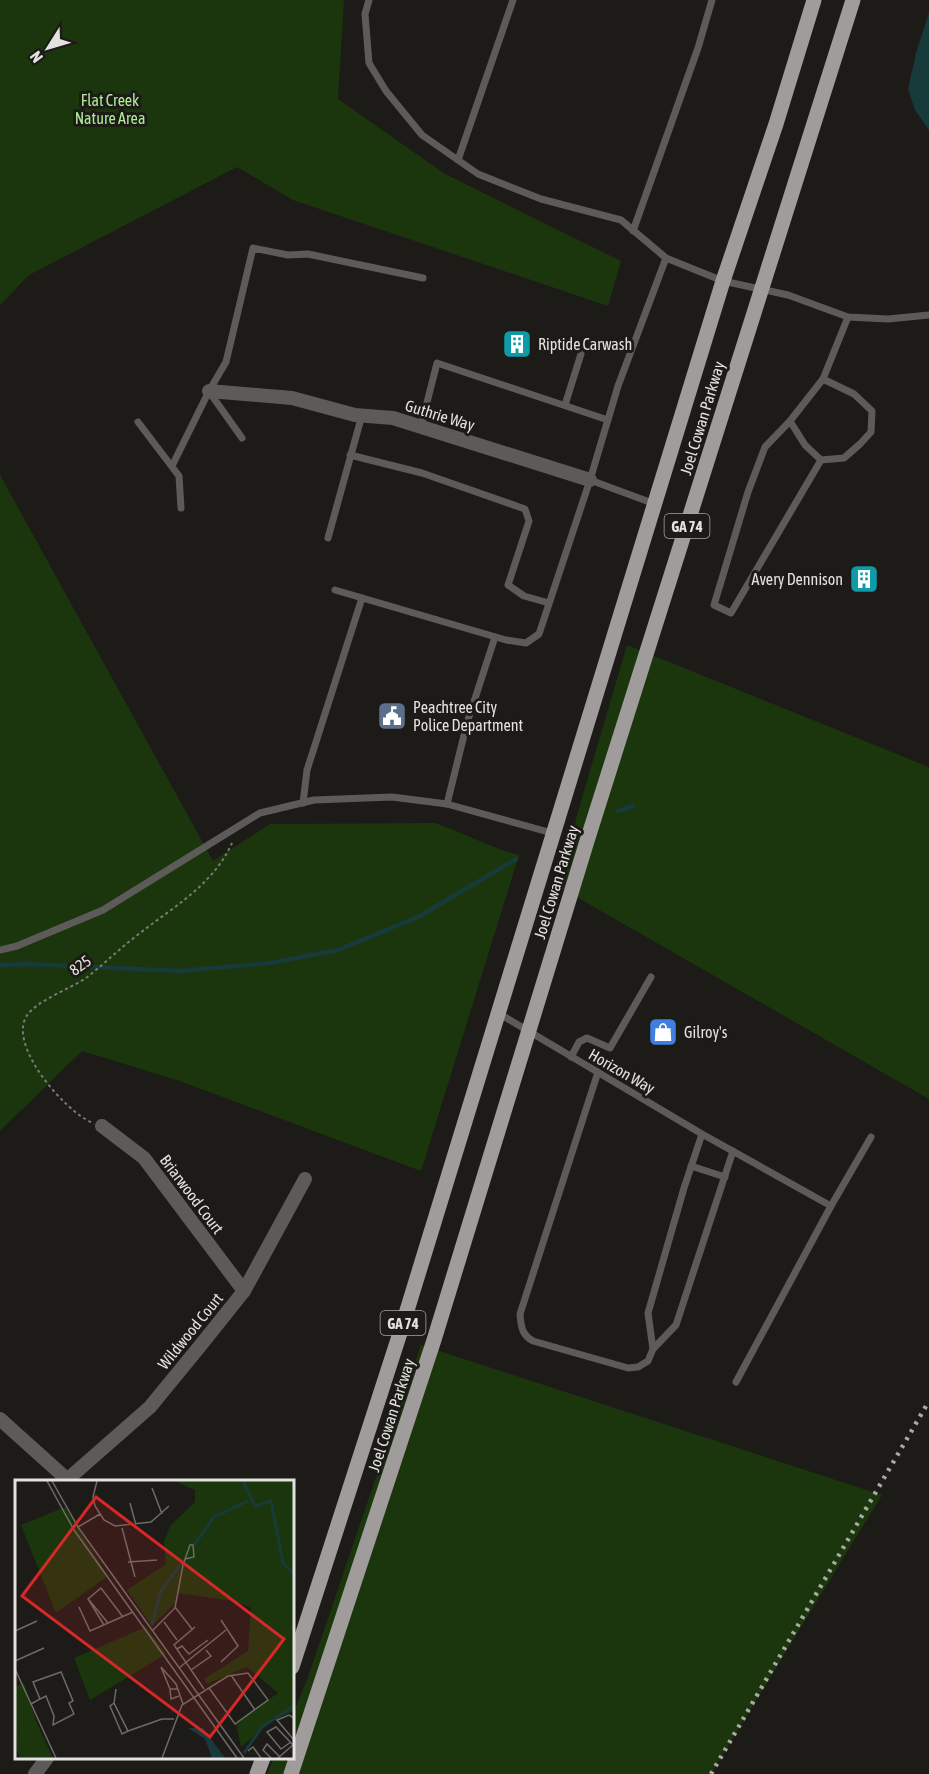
<svg xmlns="http://www.w3.org/2000/svg" width="929" height="1774" viewBox="0 0 929 1774" font-family="'Asap Condensed',sans-serif">
<rect width="100%" height="100%" fill="#1c1b17"/>
<g fill="#1b360c">
<polygon points="0,0 344,0 338,99 445,174 621,261 608,306 293,200 237,167 29,275 0,305"/>
<polygon points="0,475 213,861 270,824 436,823 499,849 519,855 421,1171 180,1081 82,1051 0,1131"/>
<polygon points="627,645 929,767 929,1099 561,888 577,815"/>
<polygon points="421,1345 882,1495 711,1774 267,1774 274,1758 292,1758 293,1713 308,1677"/>
</g>
<polygon fill="#173a3b" points="929,13 929,130 915,110 908,89 916,53"/>
<g fill="none" stroke-linecap="round" stroke-linejoin="round">
<g stroke="#173a3b" stroke-width="4.5">
<polyline points="618,811 633,806"/>
<polyline points="0,965 27,964 180,971 270,963 338,950 420,916 516,859"/>
</g>
<path stroke="#7b7a77" stroke-width="2" stroke-dasharray="3 3" stroke-linecap="butt" d="M91,1122c-26,-11 -82,-75 -65,-105 9,-16 44,-28 60,-39 17,-13 32,-28 49,-41 36,-29 77,-50 97,-94"/>
<g stroke="#5d5b5a" stroke-width="7">
<polyline points="369,0 365,14 369,63 386,91 422,135 478,174 541,199 621,220 666,258 723,281 788,295 848,317 888,319 929,315"/>
<polyline points="458,160 513,0"/>
<polyline points="633,231 698,48 712,0"/>
<polyline points="210,393 242,438"/>
<polyline points="565,405 581,354"/>
<polyline points="790,421 805,445 821,460 731,613 714,605 748,492 765,447 790,421 823,379 848,317"/>
<polyline points="138,422 179,476 181,508"/>
<polyline points="421,426 437,363 608,420"/>
<polyline points="350,455 422,473 525,509 529,521 508,585 524,596 549,603"/>
<polyline points="821,460 844,458 860,444 871,432 872,411 854,394 823,379"/>
<polyline points="172,466 209,391 226,362 253,248 288,255 308,254 423,278"/>
<polyline points="590,480 655,504"/>
<polyline points="328,538 362,415"/>
<polyline points="335,590 506,640 526,643 539,634 590,480 618,386 666,258"/>
<polyline points="303,803 307,770 362,598"/>
<polyline points="447,804 467,723 495,637"/>
<polyline points="0,950 17,946 103,910 260,813 314,800 392,797 447,804 552,833"/>
<polyline points="498,1013 702,1134 831,1206 736,1382"/>
<polyline points="571,1057 579,1042 587,1038 610,1048 651,977"/>
<path d="M598,1072l-78,242c1,13 2,21 13,27l95,27 10,-1 10,-6 5,-12 23,-24 57,-174"/>
<polyline points="691,1166 725,1177"/>
<polyline points="831,1206 871,1137"/>
<polyline points="653,1349 648,1313 684,1188 702,1134"/>
</g>
<g stroke="#5d5b5a" stroke-width="14">
<polyline points="209,391 292,398 355,415 393,418 590,480"/>
<polyline points="102,1126 144,1158 244,1291"/>
<polyline points="0,1419 70,1482"/>
<polyline points="68,1479 150,1407 200,1346 244,1291 305,1179"/>
<polyline points="35,1774 47,1758"/>
</g>
<g stroke="#a09c9b" stroke-width="15">
<polyline points="292,1667 401,1330 723,281 776,124 814,0"/>
<polyline points="257,1774 263,1758"/>
<polyline points="291,1774 434,1340 587,841 853,0"/>
</g>
<polyline stroke="#aaa9a6" stroke-width="4.5" stroke-dasharray="3 6" stroke-linecap="butt" points="711,1774 929,1401"/>
</g>
<defs>
<g id="building-square" transform="scale(1.5)"><rect x="-9" y="-9" width="18" height="18" rx="4" fill="#0f9aa8" stroke="#1c1b17"/><path d="M-4-6H4V6H1V3H-1V6H-4ZM-2.5-4.3h1.7v1.8h-1.7ZM.8-4.3h1.7v1.8H.8ZM-2.5-1h1.7V.8h-1.7ZM.8-1h1.7V.8H.8Z" fill="#fff"/></g>
<g id="civic-square" transform="scale(1.5)"><rect x="-9" y="-9" width="18" height="18" rx="4" fill="#5c6f8a" stroke="#1c1b17"/><path d="M-.6-6.5H3V-4.5H.6V-3L4-1V1h2V6H-6V1h2V-1L-.6-3ZM-1.2 2.5V6h2.4V2.5Z" fill="#fff"/></g>
<g id="shop-square" transform="scale(1.5)"><rect x="-9" y="-9" width="18" height="18" rx="4" fill="#3f7fe0" stroke="#1c1b17"/><path d="M-5-2.5h2.3a2.7 3.5 0 0 1 5.4 0H5L5.5 6h-11ZM-1.5-2.5h3a1.5 2.3 0 0 0-3 0Z" fill="#fff"/></g>
</defs>
<g fill-rule="evenodd">
<use href="#building-square" x="517" y="344"/>
<use href="#building-square" x="864" y="579"/>
<use href="#civic-square" x="392" y="716"/>
<use href="#shop-square" x="663" y="1032"/>
</g>
<g text-anchor="middle" dominant-baseline="central" stroke-width="6" stroke-linejoin="round" paint-order="stroke">
<g fill="#1c1b17" stroke="#a7a6a4" stroke-width="1.5">
<rect x="664.5" y="514" width="45" height="24" rx="4.5"/>
<rect x="380.5" y="1311" width="45" height="24" rx="4.5"/>
</g>
<g font-size="15" font-weight="bold" fill="#e3e2e0">
<text x="687" y="526">GA 74</text>
<text x="403" y="1323">GA 74</text>
</g>
<g font-size="16" fill="#afeb94" stroke="#1c1b17">
<text x="110" y="100">Flat Creek<tspan x="110" dy="18">Nature Area</tspan></text>
</g>
<g font-size="16" fill="#e3e2e0" stroke="#1c1b17" text-anchor="start">
<text x="538" y="344">Riptide Carwash</text>
<text x="843" y="579" text-anchor="end">Avery Dennison</text>
<text x="413" y="707">Peachtree City<tspan x="413" dy="18">Police Department</tspan></text>
<text x="684" y="1032">Gilroy's</text>
</g>
<g font-size="16" fill="#e3e2e0" stroke="#1c1b17">
<text transform="translate(440 415) rotate(17)">Guthrie Way</text>
<text transform="translate(702 418) rotate(-73)">Joel Cowan Parkway</text>
<text transform="translate(556 882) rotate(-73)">Joel Cowan Parkway</text>
<text transform="translate(80 965) rotate(-36)">825</text>
<text transform="translate(622 1071) rotate(30)">Horizon Way</text>
<text transform="translate(192 1194) rotate(53)">Briarwood Court</text>
<text transform="translate(190 1331) rotate(-51)">Wildwood Court</text>
<text transform="translate(391 1415) rotate(-72)">Joel Cowan Parkway</text>
</g>
</g>
<g transform="translate(15 1480)">
<rect width="279" height="279" fill="#1c1b17"/>
<path d="M159,1h120v230l-21,9 -32,27 -5,-23 42,-31 -31,-26 -40,17 -3,-5 44,-28 3,-43 -17,-7 -57,-8 -1,9 -24,24 -25,-36 39,-26 -2,-22 6,-16 25,-24v-12zM50,27l43,69 -52,37 -35,-88zM131,147l20,27 -76,46 -16,-42zM9,203l12,38 17,37h-33l-3,-8 -2,-63z" fill="#1b360c"/>
<path d="M173,248h15l22,30h-13l-7,-19z" fill="#173a3b"/>
<path fill="none" stroke="#173a3b" stroke-width="3" d="M228,1l12,25 16,-5 12,62 11,11M179,65l20,-28 34,-16M137,145l9,-34 23,-31M229,273l18,-26 32,-21"/>
<path fill="none" stroke="#6c6b67" stroke-width="1.5" d="M32,1l27,49 163,228M37,1l26,46 166,231M82,1l-4,16 2,9 9,14 11,6 36,-4 18,-16M137,8l10,26M115,23l6,22M63,47l22,-13M107,48l13,49M113,82l29,-2M74,120l19,23M64,127l11,24 43,-19M160,127l17,22M149,142l13,18M89,145l-16,-26 13,-11 22,29M180,147l-21,18 30,44M138,150l22,-22 8,-43 7,-20h3l1,12 -9,2M0,151l22,-10M162,169l5,-3 7,8 19,-14M0,181l29,-13M206,182l17,-16 -17,-26M164,188l47,-38M0,189l41,89M176,190l20,-14 -5,-6M216,195l24,35M101,209l-2,14 14,28 34,-12h12M155,209l1,10 8,-3M162,209h-7l-9,-22 15,17 7,20M99,223l-4,3 12,28 6,-3M16,224l9,-5 -7,-17 28,-10 12,29 -4,2 5,11 -21,11 1,-9 -8,-20 -6,3M279,238l-5,-3 -12,5 17,20M233,271l5,-4 8,11M147,278l20,-53 46,-29 20,-3 20,27 -33,24 -26,-36M256,278l-8,-8 4,-6 13,13M263,278l15,-13 -17,-18 -9,5 14,17 10,-7"/>
<path fill="#d62828" fill-opacity="0.15" stroke="#d62828" stroke-width="3" d="M81,17l188,142 -74,98 -188,-141z"/>
<rect width="279" height="279" fill="none" stroke="#e3e2e0" stroke-width="3"/>
</g>
<g transform="translate(48 48) rotate(233)" stroke="#1c1b17" stroke-width="4.5" paint-order="stroke">
<path d="M0-4.5L10 22L0 15L-10 22Z" fill="#e3e2e0"/>
<text y="-9" font-size="16" font-weight="bold" text-anchor="middle" fill="#e3e2e0">N</text>
</g>
</svg>
